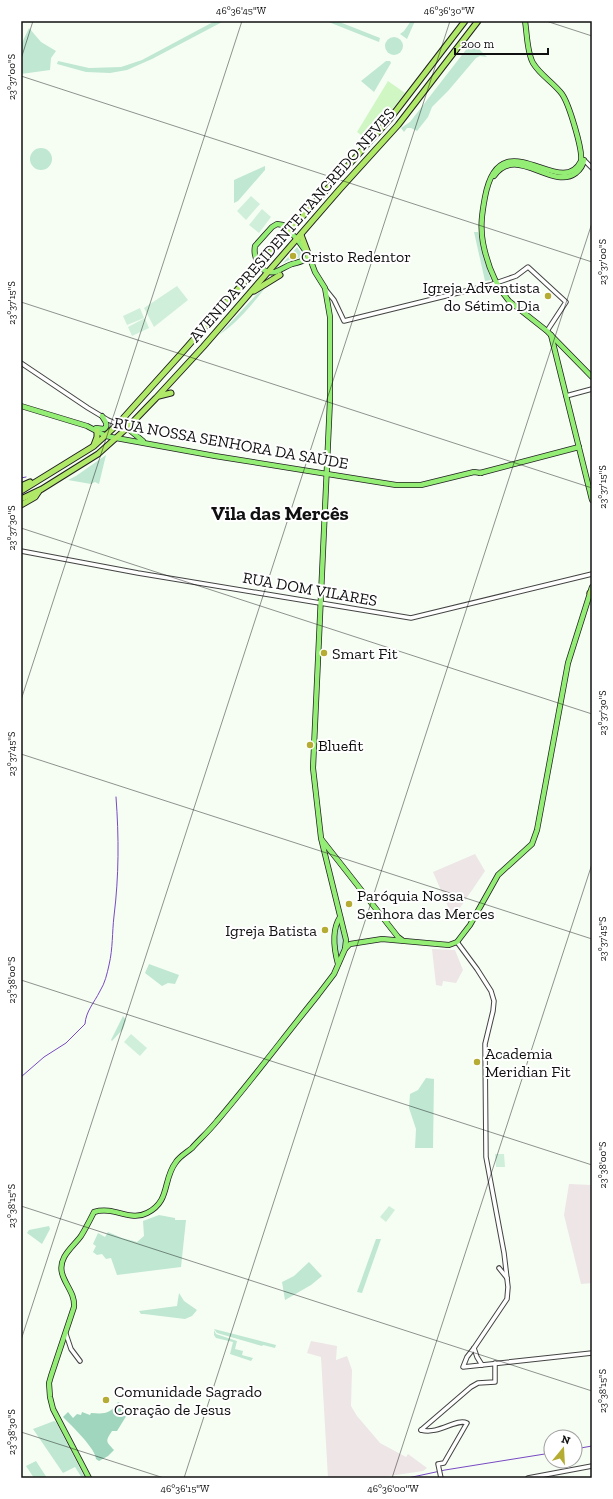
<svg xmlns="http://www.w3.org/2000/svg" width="613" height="1499" viewBox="0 0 613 1499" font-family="'Zilla Slab',serif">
<rect width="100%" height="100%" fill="#f6fef4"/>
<g fill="#ede5e6">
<polygon points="475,854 485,871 453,918 433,872"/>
<polygon points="432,949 455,950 463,970 456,983 443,981 442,986 436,985"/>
<polygon points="569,1184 592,1185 592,1283 581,1284 564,1215"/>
<polygon points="311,1341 337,1346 336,1360 347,1356 352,1370 351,1406 357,1416 380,1443 406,1457 408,1454 427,1468 423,1471 376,1478 328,1478 321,1357 307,1353"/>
</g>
<g fill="#bfe7d2">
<polygon points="215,21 224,21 152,59 127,70 110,73 86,72 57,64 58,61 89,68 121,67 142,60"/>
<polygon points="326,21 337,21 380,38 379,42"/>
<polygon points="411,21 415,21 407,39 400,34 404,31"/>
<polygon points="29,28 41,42 56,51 51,58 50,70 21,74 21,45"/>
<circle cx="394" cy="46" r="9"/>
<polygon points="472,42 487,57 480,56 476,58 448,91 432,107 428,117 417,131 411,128 407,128 404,132 401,128 410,122"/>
<polygon points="386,61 390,61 391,63 374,92 361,81"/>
<circle cx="41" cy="159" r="11"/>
<polygon points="265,166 265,170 238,201 234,203 234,180"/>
<polygon points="474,232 478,232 483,256 491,280 485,281"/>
<polygon points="297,247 304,257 291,259 283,263"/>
<path d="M265,288c-14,18 -27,34 -46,47l37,-40z"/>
<polygon points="106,455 99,484 95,482 91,484 68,480 76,476"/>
<polygon points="339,923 344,944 339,956 336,945"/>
<polygon points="149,964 179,975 175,984 168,983 162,986 145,973"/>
<polygon points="123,1016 126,1020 123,1029 112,1041 111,1040"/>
<polygon points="426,1078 434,1079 433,1148 415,1148 416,1129 409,1108 410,1094 418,1090"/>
<polygon points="159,1215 175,1218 175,1220 186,1220 181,1267 117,1275 111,1258 106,1259 102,1254 97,1255 93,1252 96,1246 93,1244 98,1233 105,1237 108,1232 122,1238 137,1242 144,1236 143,1221"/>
<polygon points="49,1226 50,1229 42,1244 27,1233 29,1230"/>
<polygon points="376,1239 381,1239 362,1293 357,1292"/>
<polygon points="309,1262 322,1276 311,1285 285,1300 282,1282 294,1276"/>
<polygon points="179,1293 184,1301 197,1310 192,1316 185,1319 144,1314 141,1314 139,1311 177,1306"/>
<polygon points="214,1329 276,1345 275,1348 263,1345 262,1346 217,1333"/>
<polygon points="214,1330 216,1334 237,1341 235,1349 243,1351 242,1355 253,1358 251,1361 230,1354 233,1342 216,1338 214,1335"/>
<polygon points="54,1421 56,1422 85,1478 82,1478 75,1467 63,1473 33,1429"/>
<polygon points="36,1461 47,1478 34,1478 26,1466"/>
</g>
<path fill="#a0d6bd" d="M118,1402l12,8 -13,21h-5c-7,11 -6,10 2,19l-6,6 -9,5 -3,-2c0,-10 -25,-34 -33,-42l5,-5 5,6 4,-4 4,1 1,-3 8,3 1,-2c14,1 19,1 27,-11z"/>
<polygon fill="#d0f6c4" points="388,81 405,93 368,140 357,132"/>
<g fill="#d0efda">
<polygon points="251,196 260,204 246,220 237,211"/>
<polygon points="262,209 271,217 259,233 249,225"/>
<polygon points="177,286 188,300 154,327 144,308"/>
<polygon points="140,308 144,318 127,325 123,316"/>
<polygon points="145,318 149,328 132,336 128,327"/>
<polygon points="131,1034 147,1048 140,1056 124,1042"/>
<polygon points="495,1154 504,1154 505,1167 496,1167"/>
<polygon points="389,1206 395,1210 386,1222 380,1217"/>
</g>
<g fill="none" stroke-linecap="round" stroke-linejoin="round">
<g stroke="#7849c2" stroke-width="1">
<polyline points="21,478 26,477"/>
<path d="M21,1077l23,-20 22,-14 19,-19c1,-13 9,-21 15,-33 5,-8 7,-17 9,-26 4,-17 3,-32 5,-49 5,-40 5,-79 2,-119"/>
<polyline points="575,1449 592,1446"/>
<polyline points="408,1478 445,1470 551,1453"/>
</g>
<g stroke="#434343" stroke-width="5.5">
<g id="minor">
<polyline points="584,160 592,168"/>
<polyline points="326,290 334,300 344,321 490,285 516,276 528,267 566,302 547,331"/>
<polyline points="21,363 88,408 108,420 118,424"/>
<polyline points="566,396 592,389"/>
<polyline points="21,551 138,573 411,618 592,574"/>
<polyline points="457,942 477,969 491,991 494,1001 493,1011 485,1044 486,1157 504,1253 508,1287 507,1299 474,1348 467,1357 463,1367 592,1353"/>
<polyline points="499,1268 507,1278"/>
<polyline points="66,1334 71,1349 80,1361"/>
<polyline points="474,1348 477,1357 482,1365"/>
<path d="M421,1430c18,5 35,-12 46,-7l-23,40 -6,1 3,14"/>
<polyline points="421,1430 471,1387 478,1383 495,1382 495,1363"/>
<polyline points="528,1478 592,1466"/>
</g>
</g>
<g stroke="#212121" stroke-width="6">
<g id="major">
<path d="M525,21c2,12 2,32 8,42 7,12 21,20 29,31 7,10 21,56 19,67 -20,41 -81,-44 -96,36 -3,16 -5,30 -2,46 4,20 12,42 26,58l38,30 45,46"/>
<path d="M494,176c22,-32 58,15 82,-3 5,-4 7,-7 8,-13"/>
<path d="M309,256c-5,6 -10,6 -17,8 -6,2 -11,6 -17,8 -15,3 -22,-15 -20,-26l17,-19 5,-3 6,1 14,14 12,17 6,16 10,16 5,29v83l-17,368 8,70 25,102 -1,9"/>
<polyline points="551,335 592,500"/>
<polyline points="21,406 87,426 106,436 116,438 215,456 396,485 421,485 474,472 481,473"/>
<polyline points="118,424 127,428 143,441"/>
<path d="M96,428l8,1c5,-4 1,-8 -2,-13"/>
<polyline points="480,473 579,447"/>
<polyline points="322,840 398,937 402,940"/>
<path d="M338,964c-4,-15 -7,-33 2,-47"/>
<path d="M89,1478l-36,-69 -3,-12 -1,-14 2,-7 23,-69c1,-14 -9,-22 -12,-34 -4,-16 11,-26 19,-37 5,-8 9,-16 13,-24 21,-6 36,10 53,1 24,-12 15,-33 29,-51 4,-6 10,-9 16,-14 8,-9 17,-17 25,-27 35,-41 67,-84 101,-126l16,-21 11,-25 5,-5 32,-5 67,6 8,-3 13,-17 28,-50 34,-31 5,-14 31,-167 24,-76"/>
</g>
</g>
<g stroke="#212121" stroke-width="7">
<g id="highway">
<polyline points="301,235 309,256"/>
<polyline points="254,291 280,275"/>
<polyline points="159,396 171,393"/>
<polyline points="94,445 97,437 97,431"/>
<polyline points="21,486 30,482"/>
<polyline points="21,491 94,446 118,424 180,355 259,265 389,120 465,21"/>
<polyline points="21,499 42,489 98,454 127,428 156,398 203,347 340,189 398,125 478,21"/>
<polyline points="21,505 35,497 39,491"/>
<polyline points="590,593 592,591"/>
</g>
</g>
<use href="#minor" stroke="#fff" stroke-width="3.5"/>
<use href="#major" stroke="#94ed75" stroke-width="4.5"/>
<use href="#highway" stroke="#b0e868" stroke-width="5"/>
</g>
<path fill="none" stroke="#101010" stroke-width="1" stroke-opacity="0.45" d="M546,21l46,15M21,59l12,-38M21,76l571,186M21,302l571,186M21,528l571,186M21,700l221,-679M21,754l571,185M21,980l571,185M21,1206l571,185M21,1340l429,-1319M21,1432l143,46M184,1478l408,-1255M392,1478l200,-614"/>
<g fill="#b5ad33" stroke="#fff" stroke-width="1.5">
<circle cx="293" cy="256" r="4"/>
<circle cx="548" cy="296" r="4"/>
<circle cx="324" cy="653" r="4"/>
<circle cx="310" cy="745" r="4"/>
<circle cx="349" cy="904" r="4"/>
<circle cx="325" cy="930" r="4"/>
<circle cx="477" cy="1062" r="4"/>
<circle cx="106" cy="1400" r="4"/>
</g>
<g text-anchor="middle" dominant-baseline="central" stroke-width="4" stroke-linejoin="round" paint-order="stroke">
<g font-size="16" fill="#101010" stroke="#fff">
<text transform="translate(292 225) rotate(-49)">AVENIDA PRESIDENTE TANCREDO NEVES</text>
<text transform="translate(231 443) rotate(10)">RUA NOSSA SENHORA DA SAÚDE</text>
<text transform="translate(310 589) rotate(10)">RUA DOM VILARES</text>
</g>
<g font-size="16" fill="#101010" stroke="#fff" text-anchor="start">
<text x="301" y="256">Cristo Redentor</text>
<text x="540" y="287" text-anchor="end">Igreja Adventista<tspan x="540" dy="18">do Sétimo Dia</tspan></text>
<text x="332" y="653">Smart Fit</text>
<text x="318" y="745">Bluefit</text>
<text x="357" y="895">Paróquia Nossa<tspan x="357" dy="18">Senhora das Merces</tspan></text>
<text x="317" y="930" text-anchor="end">Igreja Batista</text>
<text x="485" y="1053">Academia<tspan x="485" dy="18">Meridian Fit</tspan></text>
<text x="114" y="1391">Comunidade Sagrado<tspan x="114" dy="18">Coração de Jesus</tspan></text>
</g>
<g font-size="20" font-weight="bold" fill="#101010" stroke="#fff">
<text x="280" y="513">Vila das Mercês</text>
</g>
</g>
<rect width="613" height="1499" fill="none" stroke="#ffffff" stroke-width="44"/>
<g transform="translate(563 1449) rotate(18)"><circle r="19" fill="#ffffff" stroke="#9f9f9f"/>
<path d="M0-3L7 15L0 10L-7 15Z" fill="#b5ad33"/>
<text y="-6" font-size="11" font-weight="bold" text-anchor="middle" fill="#101010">N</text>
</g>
<path d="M455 48v6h93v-6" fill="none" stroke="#101010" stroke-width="2"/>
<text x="461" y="48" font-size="12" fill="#101010" stroke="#ffffff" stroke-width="3" paint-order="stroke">200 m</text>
<rect x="22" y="22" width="569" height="1455" fill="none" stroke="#101010" stroke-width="1.5"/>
<g font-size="10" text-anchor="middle" fill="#101010">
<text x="241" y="14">46°36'45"W</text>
<text x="449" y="14">46°36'30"W</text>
<text transform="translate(11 77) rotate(-90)" y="4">23°37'00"S</text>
<text transform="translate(602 262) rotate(-90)" y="4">23°37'00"S</text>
<text transform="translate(11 303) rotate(-90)" y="4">23°37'15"S</text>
<text transform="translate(602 487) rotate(-90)" y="4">23°37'15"S</text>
<text transform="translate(11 528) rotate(-90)" y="4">23°37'30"S</text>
<text transform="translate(602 713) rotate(-90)" y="4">23°37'30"S</text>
<text transform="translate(11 754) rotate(-90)" y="4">23°37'45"S</text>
<text transform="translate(602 939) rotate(-90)" y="4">23°37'45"S</text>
<text transform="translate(11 980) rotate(-90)" y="4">23°38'00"S</text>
<text transform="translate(602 1165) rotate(-90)" y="4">23°38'00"S</text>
<text transform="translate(11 1206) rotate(-90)" y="4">23°38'15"S</text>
<text transform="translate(602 1391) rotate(-90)" y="4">23°38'15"S</text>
<text transform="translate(11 1432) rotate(-90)" y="4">23°38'30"S</text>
<text x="185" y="1492">46°36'15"W</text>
<text x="393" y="1492">46°36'00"W</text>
</g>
</svg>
